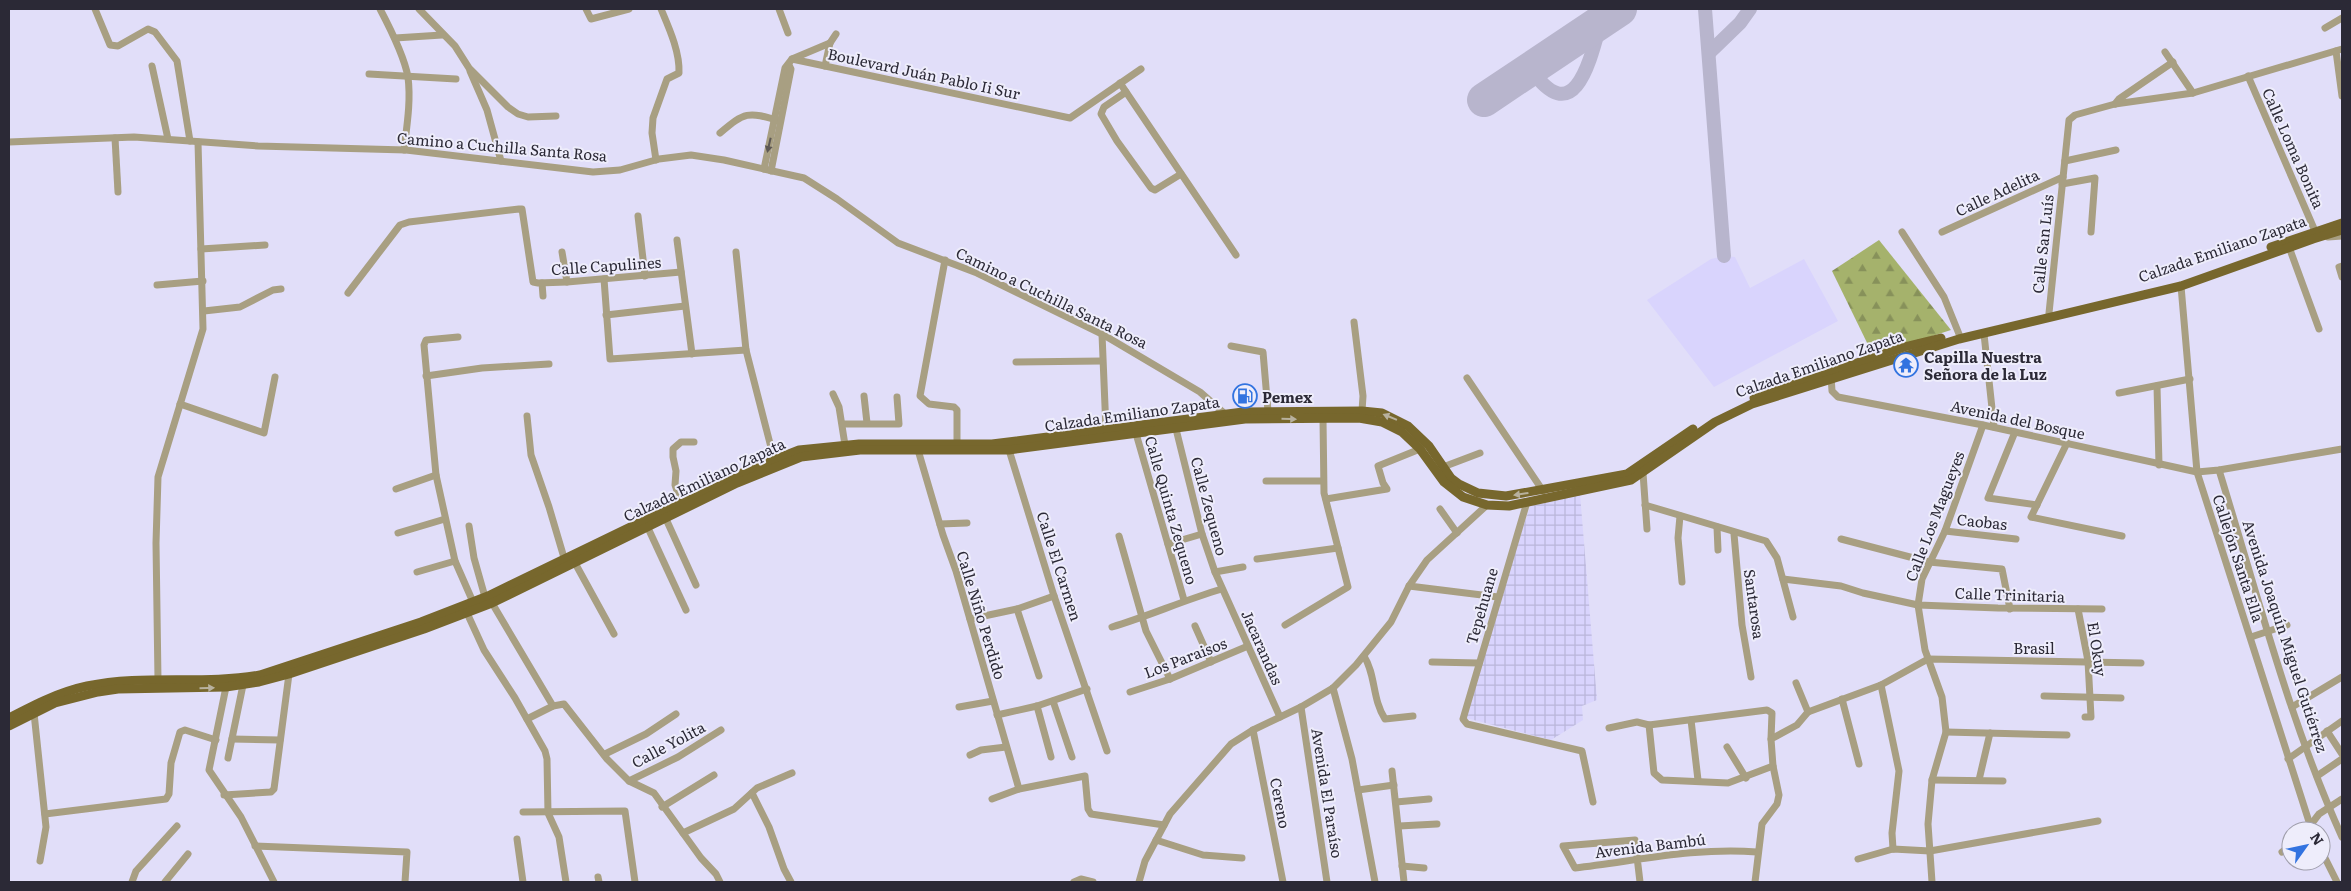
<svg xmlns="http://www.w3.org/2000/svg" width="2351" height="891" viewBox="0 0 2351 891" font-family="Literata,serif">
<defs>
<pattern id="industrial-grid" width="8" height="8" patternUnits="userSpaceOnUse" patternTransform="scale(1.25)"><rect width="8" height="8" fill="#d9d4fd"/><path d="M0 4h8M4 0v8" fill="none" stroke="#bab6d9"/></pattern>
<pattern id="forest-firs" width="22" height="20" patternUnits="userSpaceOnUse" patternTransform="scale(1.25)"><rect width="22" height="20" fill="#a5b26c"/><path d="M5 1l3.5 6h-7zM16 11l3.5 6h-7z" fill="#87915a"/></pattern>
</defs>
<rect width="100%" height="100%" fill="#e1def9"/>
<polygon fill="#d9d4fd" points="1724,256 1735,257 1750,288 1804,259 1838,321 1714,387 1647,300 1711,259"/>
<polygon fill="url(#industrial-grid)" points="1580,494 1597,700 1582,706 1583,720 1551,740 1466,718 1499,598 1531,504"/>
<polygon fill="url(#forest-firs)" points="1879,240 1951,330 1873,355 1832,271"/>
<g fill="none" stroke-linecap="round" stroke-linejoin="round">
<g stroke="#b8b5cd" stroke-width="14">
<polyline points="1705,9 1724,256"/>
<polyline points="1710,52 1740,23 1750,9"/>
<path d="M1531,69c44,64 60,-12 70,-48"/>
</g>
<polyline stroke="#b8b5cd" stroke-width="34" points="1484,100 1620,9"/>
<g stroke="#a89f82" stroke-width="7">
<polyline points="95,9 110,45 118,46 148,29 155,32 177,61 190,141"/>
<path d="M380,9c10,19 24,46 28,68 3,24 -1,48 -4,73"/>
<polyline points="419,9 455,46 469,68 508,107 518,114 528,117 556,116"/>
<polyline points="586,9 591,19 629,9"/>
<polyline points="779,9 788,33"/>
<polyline points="2325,28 2342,18"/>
<polyline points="395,38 442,35"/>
<polyline points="2336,51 2342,96"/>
<polyline points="2165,52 2193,93"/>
<polyline points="792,59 1070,118 1141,69"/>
<polyline points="152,66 168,139"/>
<polyline points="825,66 830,43 836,34"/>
<polyline points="470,71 487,110 501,161"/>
<polyline points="369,74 456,79"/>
<polyline points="2248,76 2315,231"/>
<polyline points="1120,83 1236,255"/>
<polyline points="1126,92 1104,107 1101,114 1117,141 1151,188 1155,190 1181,174"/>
<polyline points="2115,104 2119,99 2173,62"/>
<path d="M720,133c25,-21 27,-22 60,-12"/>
<polyline points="115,138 118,192"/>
<polyline points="9,142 134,137 258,146 406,150 593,172 620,170 659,159 691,155 724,160 804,178 837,199 898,243 977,273 1102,334 1200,392 1225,414"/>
<path d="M656,160l-4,-27 1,-15 14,-39 12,-6c1,-21 -10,-45 -18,-64"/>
<polyline points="2065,161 2116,150"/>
<polyline points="764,169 785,68 792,59 830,43"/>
<polyline points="771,171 791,69 789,65"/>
<polyline points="2062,184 2095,178 2091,232"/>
<polyline points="638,216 645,276"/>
<polyline points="1902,232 1944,297 1959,334"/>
<polyline points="1942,232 2063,177"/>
<polyline points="2328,237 2342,236"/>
<polyline points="677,240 692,354"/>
<polyline points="2289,247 2319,329"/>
<polyline points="201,249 265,245"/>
<polyline points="562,252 567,282"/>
<polyline points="736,252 746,350 774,459"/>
<polyline points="945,260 920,396 929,404 954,407 957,410 957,444"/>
<polyline points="2342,266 2339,267 2342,277"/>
<polyline points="604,279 610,359 746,350"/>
<polyline points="542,283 543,296"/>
<polyline points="157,285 203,281"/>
<polyline points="2181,286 2197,472 2312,831"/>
<polyline points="348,293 400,225 409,222 519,209 522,209 533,282 538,283 567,282 681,272"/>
<polyline points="204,311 240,307 273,290 281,289"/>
<polyline points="2049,313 2069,120 2075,115 2115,104 2193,93 2342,49"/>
<polyline points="606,315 685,306"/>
<polyline points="1354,322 1363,396 1362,411"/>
<polyline points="1102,334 1106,430"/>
<polyline points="1984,334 1994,427"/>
<polyline points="458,337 426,340 424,345 436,475 455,561 473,602"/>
<polyline points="1231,346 1263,352 1268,411"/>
<polyline points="1016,362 1102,361"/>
<polyline points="426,376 482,368 549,364"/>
<polyline points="1831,376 1832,391 1838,397 1983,425 2197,472 2219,470 2342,449"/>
<polyline points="1467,378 1543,491"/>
<polyline points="2157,386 2159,465"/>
<polyline points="2119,393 2190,379"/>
<polyline points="833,394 839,407 845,445"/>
<polyline points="864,396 867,423"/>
<polyline points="180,404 264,433 275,377"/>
<polyline points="527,416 531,455 549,507 565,561"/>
<polyline points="843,424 899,424 897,397"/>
<polyline points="1176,429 1202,534 1215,572 1280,717"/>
<polyline points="1135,430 1184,600"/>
<polyline points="2015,432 1988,498 2037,505"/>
<polyline points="2067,443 2031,517 2122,536"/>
<polyline points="918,450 943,535 956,571 1019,789"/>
<polyline points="1009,450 1054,596 1107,751"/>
<polyline points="1443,467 1480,453"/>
<path d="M2219,470c38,123 70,250 123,367"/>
<polyline points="1643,473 1647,529"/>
<polyline points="1266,481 1323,481"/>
<polyline points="396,489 436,475"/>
<polyline points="1326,499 1387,489 1383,483 1378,466 1420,449"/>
<polyline points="1527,502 1463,719 1467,724 1582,751 1593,802"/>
<polyline points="681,503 675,485 676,471 673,457 673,449 681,442 694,442"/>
<polyline points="1645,505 1766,541 1777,558 1793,617"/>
<polyline points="1440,509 1457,533"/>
<polyline points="1680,516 1678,538 1682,582"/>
<polyline points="666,519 696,585"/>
<polyline points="940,524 967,523"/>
<polyline points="469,526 474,558 485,597"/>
<polyline points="1717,527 1718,550"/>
<polyline points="648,528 686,610"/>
<polyline points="1945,531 2016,539"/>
<polyline points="398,533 445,519"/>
<polyline points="1734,534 1742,625 1751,677"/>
<polyline points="1119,536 1146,631 1170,679"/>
<polyline points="1841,539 1929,562 2002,569 2010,609"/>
<polyline points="1168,544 1202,534"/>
<polyline points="1257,559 1338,548"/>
<polyline points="575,563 614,634"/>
<polyline points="417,572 455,561"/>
<polyline points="1215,572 1243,567"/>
<polyline points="1783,579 1841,586 1863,593 1918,605 1998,608 2102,609"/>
<polyline points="1409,586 1498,597"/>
<polyline points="492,603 553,706"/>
<polyline points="1017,609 1039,676"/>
<polyline points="2078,609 2088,661 2091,717 2085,717"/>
<polyline points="467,613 484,650 515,698 545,751 547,759 548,813 559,837 566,882"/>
<polyline points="970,619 1017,609 1054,596"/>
<polyline points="1285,625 1348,587 1324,493 1323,419"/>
<polyline points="1195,626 1211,662"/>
<path d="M1112,627c37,-11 72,-27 110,-38"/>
<polyline points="2251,637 2287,625"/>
<path d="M1364,656c12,19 8,43 21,63l28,-3"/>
<polyline points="1432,662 1479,663"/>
<polyline points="158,680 156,543 158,477 203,329 198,142"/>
<polyline points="1796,683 1808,712"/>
<polyline points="1881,685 1899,771 1892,833 1893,849"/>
<polyline points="226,687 209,770 241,817 274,882"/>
<polyline points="1333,688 1352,759 1375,882"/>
<polyline points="1130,692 1170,679 1248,646"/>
<polyline points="2044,696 2121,698"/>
<polyline points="1842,699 1859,764"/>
<polyline points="1053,701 1072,757"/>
<polyline points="1037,706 1051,757"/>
<polyline points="959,707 993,701"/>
<polyline points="1301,707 1327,882"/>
<polyline points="2292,707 2342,677"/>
<polyline points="34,713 46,827 40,861"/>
<polyline points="997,715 1037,706 1087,689"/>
<polyline points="527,719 553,706 564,704 607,759 629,781 654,793 701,858 716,874 720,882"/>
<polyline points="1691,720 1698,780"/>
<polyline points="1649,725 1654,773 1662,780 1728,783 1773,766"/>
<polyline points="1609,728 1637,722 1649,725 1767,710 1772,713 1771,739"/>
<polyline points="1253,730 1283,882"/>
<polyline points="2327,731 2342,754"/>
<polyline points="1946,732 2067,735"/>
<polyline points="232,739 280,740"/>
<polyline points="1727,747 1746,778"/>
<polyline points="605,754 646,734 676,714"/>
<polyline points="970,755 981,750 1006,747"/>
<polyline points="228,758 243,685"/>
<polyline points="2288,759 2342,721"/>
<polyline points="1392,771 1404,882"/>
<polyline points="2317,776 2342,759"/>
<polyline points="1932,780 2003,781"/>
<polyline points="1979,780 1990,733"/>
<polyline points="629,781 678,757 721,730"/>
<polyline points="1358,790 1394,785"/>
<polyline points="752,793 769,827 784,869 791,882"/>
<polyline points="224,795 271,792 274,789 289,674"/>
<polyline points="992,799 1019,789 1085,776 1088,809 1091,814 1164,825"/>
<polyline points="1396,802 1429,799"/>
<polyline points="662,807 714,775"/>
<polyline points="523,812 625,811 635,882"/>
<polyline points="45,814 166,799 169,794 171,763 180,732 185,730 216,740"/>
<polyline points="1399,826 1437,824"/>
<polyline points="2306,831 2319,814 2342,799"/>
<polyline points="683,833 734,809 757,788 792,773"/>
<polyline points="517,839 523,882"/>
<polyline points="1156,840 1203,855 1242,858"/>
<polyline points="255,846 407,852 405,882"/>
<polyline points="2321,850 2337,882"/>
<polyline points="2282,852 2291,845"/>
<polyline points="1858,859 1893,849 1930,851 2098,821"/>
<polyline points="1402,866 1424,868"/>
<polyline points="598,877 599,882"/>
<polyline points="132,882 136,871 177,826"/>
<polyline points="165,882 188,854"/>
<polyline points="1074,882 1081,879 1093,882"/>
<polyline points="1139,882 1145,861 1170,814 1231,744 1253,730 1301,707 1333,688 1356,665 1391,622 1409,586 1427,560 1487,505"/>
<path d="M1640,882l-5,-42 -72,6 12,22c61,-7 121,-21 182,-16"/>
<polyline points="1755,882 1762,824 1777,804 1779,795 1773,766 1771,739 1797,725 1808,712 1881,685 1928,659 2141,663"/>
<polyline points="1932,882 1928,824 1932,780 1946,732 1942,697 1925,650 1918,605 1922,579 1945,531 1983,425"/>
</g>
<g stroke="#77672d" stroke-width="9">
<polyline points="2271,247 2342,223"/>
<polyline points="1754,398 1904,347 1941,338"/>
<path d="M9,718c25,-13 50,-26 78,-32 57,-12 116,-1 173,-11l161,-53 67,-26 258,-125 53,-21 60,-6h133l251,-32 119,-1 20,2 26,13 21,20 22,32 8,6 19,9 28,3 121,-22 66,-45"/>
<polyline points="9,726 55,703 98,692 118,689 226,687 259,682 289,674 424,629 492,603 737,483 801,457 860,450 1009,450 1245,419 1359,418 1382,422 1402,432 1420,449 1444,482 1463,497 1487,505 1509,506 1631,480 1715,422 1752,404 1959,339 2181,286 2313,239 2342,230"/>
</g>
</g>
<defs><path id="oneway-solid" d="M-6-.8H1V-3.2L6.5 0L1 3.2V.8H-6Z" transform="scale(1.25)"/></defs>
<use fill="#5d5854" href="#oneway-solid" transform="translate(769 145) rotate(103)"/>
<g fill="#b8b19e">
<use href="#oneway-solid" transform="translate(1390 417) rotate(-158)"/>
<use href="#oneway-solid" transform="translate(1289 419) rotate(1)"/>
<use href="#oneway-solid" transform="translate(1521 494) rotate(172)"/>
<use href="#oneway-solid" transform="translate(207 688) rotate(-2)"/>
</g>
<defs>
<g id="temple-ring" transform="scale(1.25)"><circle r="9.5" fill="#eeedfb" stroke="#3273e0" stroke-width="1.5"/><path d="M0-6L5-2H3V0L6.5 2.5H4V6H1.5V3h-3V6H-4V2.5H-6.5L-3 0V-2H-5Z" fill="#3273e0"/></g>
<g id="fuel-ring" transform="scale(1.25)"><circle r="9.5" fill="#eeedfb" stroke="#3273e0" stroke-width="1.5"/><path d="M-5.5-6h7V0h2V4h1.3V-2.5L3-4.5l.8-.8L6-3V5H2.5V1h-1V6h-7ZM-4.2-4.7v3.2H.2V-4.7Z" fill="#3273e0"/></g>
</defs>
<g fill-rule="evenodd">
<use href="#temple-ring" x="1906" y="365"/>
<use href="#fuel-ring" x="1245" y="396"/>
</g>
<g text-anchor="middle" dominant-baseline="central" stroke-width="4" stroke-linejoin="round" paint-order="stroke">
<g font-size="15" fill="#2b2936" stroke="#eeedfb">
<text transform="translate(924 73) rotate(12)">Boulevard Juán Pablo Ii Sur</text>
<text transform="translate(502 146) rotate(5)">Camino a Cuchilla Santa Rosa</text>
<text transform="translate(2294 148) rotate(66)">Calle Loma Bonita</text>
<text transform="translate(1997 192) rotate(-25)">Calle Adelita</text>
<text transform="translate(2042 244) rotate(-84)">Calle San Luís</text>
<text transform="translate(2222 248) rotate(-19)">Calzada Emiliano Zapata</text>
<text transform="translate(606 265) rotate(-4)">Calle Capulines</text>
<text transform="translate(1052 297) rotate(26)">Camino a Cuchilla Santa Rosa</text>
<text transform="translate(1819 363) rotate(-19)">Calzada Emiliano Zapata</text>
<text transform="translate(1132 413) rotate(-8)">Calzada Emiliano Zapata</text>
<text transform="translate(2018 419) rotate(12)">Avenida del Bosque</text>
<text transform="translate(704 479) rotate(-25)">Calzada Emiliano Zapata</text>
<text transform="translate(1210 506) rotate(75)">Calle Zequeno</text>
<text transform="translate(1172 510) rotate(74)">Calle Quinta Zequeno</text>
<text transform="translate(1934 516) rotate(-69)">Calle Los Magueyes</text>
<text transform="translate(1982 521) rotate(6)">Caobas</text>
<text transform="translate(2239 558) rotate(72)">Callejón Santa Ella</text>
<text transform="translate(1060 566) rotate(72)">Calle El Carmen</text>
<text transform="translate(2010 594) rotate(2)">Calle Trinitaria</text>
<text transform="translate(1755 604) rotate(82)">Santarosa</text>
<text transform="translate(1481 606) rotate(-74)">Tepehuane</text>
<text transform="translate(982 615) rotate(73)">Calle Niño Perdido</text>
<text transform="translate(2286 636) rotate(72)">Avenida Joaquín Miguel Gutiérrez</text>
<text transform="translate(1263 647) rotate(66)">Jacarandas</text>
<text x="2034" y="647">Brasil</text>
<text transform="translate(2098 649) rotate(81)">El Okuy</text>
<text transform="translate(1185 657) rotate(-21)">Los Paraisos</text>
<text transform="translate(668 744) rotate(-28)">Calle Yolita</text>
<text transform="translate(1328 793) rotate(81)">Avenida El Paraíso</text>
<text transform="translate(1281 803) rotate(79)">Cereno</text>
<text transform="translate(1650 845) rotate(-7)">Avenida Bambú</text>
</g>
<g font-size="15" font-weight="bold" fill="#2b2936" stroke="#eeedfb" text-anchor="start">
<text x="1924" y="356">Capilla Nuestra<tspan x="1924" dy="17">Señora de la Luz</tspan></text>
<text x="1262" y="396">Pemex</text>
</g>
</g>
<rect width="2351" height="891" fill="none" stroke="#2b2936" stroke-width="20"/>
<g transform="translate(2306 846) rotate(57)"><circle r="24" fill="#eeedfb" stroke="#a09fac"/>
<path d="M0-4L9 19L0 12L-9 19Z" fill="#3273e0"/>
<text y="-8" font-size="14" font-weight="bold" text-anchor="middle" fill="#2b2936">N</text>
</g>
</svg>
